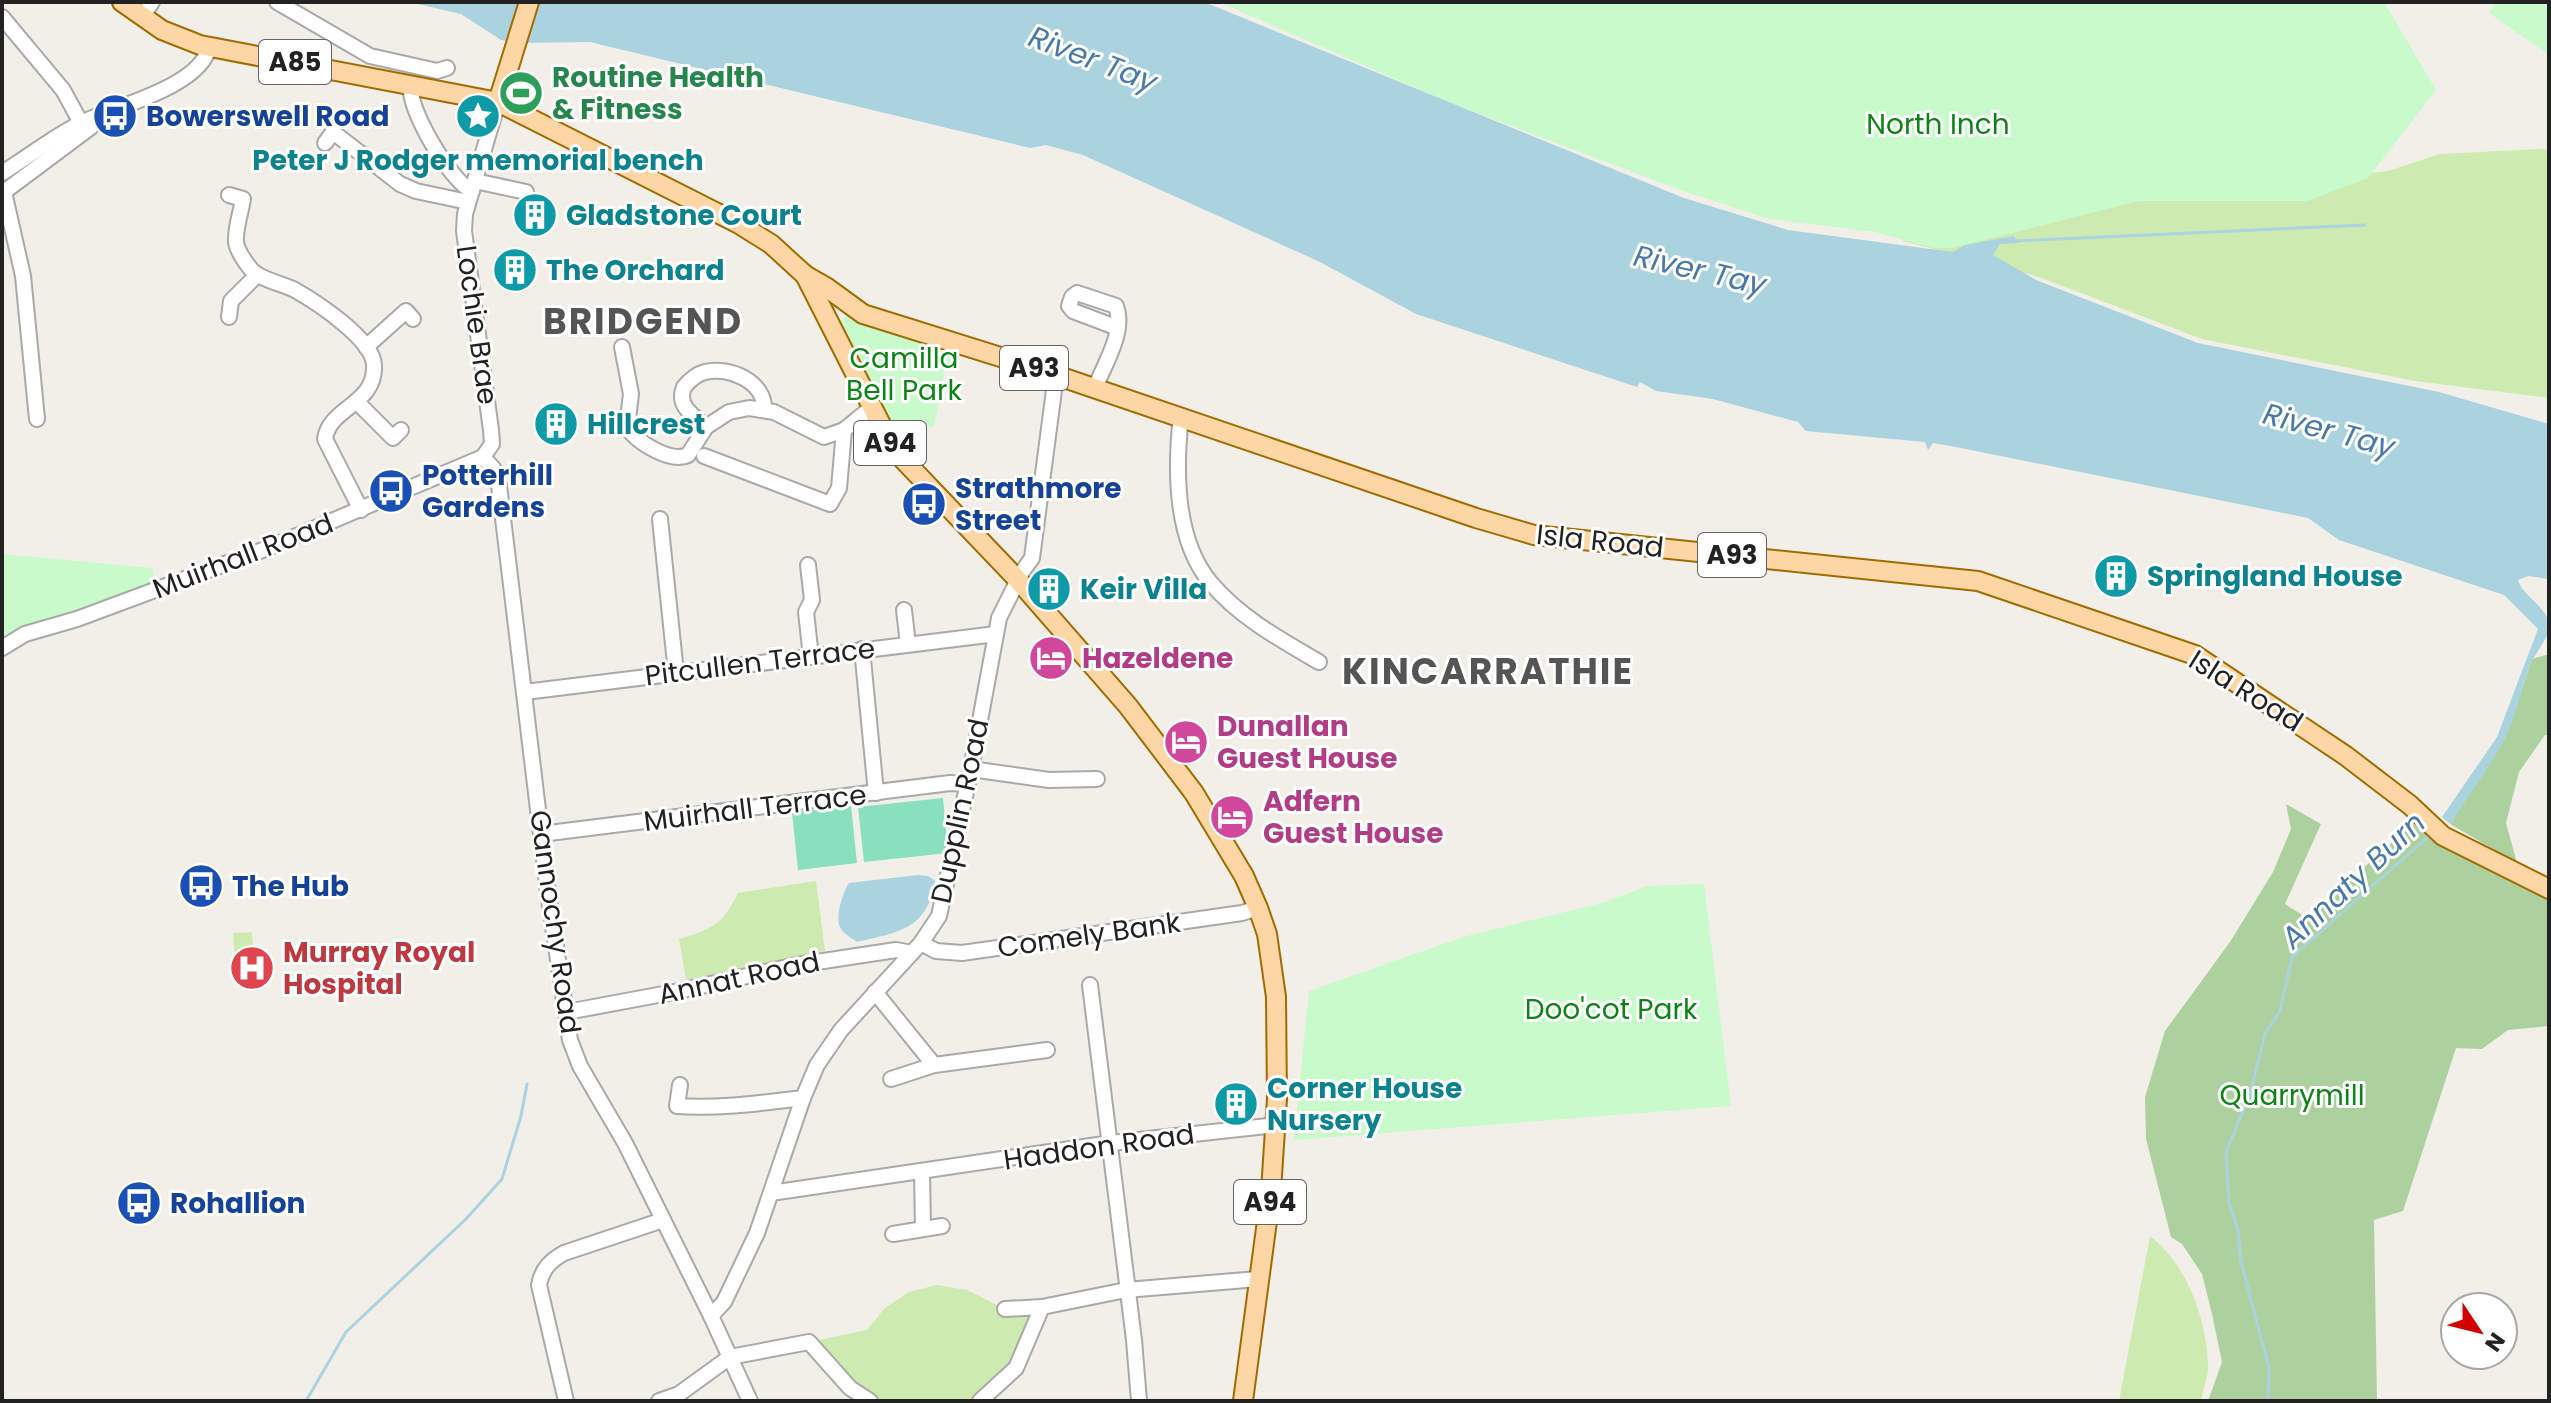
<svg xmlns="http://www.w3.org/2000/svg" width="2551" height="1403" viewBox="0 0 2551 1403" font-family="Poppins,sans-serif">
<rect width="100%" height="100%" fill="#f2efe9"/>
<g fill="#cdebb0">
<polygon points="2540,149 2549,150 2549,398 2415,381 2202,339 2036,276 1903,241 1887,198 2325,178 2388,171 2440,154"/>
<path d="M816,881l9,70 -139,29 -7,-41c34,-10 43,-14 59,-46z"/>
<polygon points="252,932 255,968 236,970 233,933"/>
<path d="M2150,1236c37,29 56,81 58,128 1,12 -5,25 -7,37h-82z"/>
<polygon points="937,1285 967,1290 1005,1309 1042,1307 1016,1368 980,1401 870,1401 809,1342 867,1330 885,1308 909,1292"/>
</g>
<g fill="#add19e">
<polygon points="2549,654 2549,735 2545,735 2519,772 2506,823 2517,863 2450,824 2505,738 2532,659"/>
<polygon points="2286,804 2321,824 2285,904 2307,918 2413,824 2549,898 2549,1026 2508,1030 2482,1049 2456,1048 2403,1211 2374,1220 2377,1401 2208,1401 2222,1362 2212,1314 2202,1274 2182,1244 2171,1237 2146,1139 2145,1097 2165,1031 2230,942 2273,872 2291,829"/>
</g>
<g fill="#c8facc">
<polygon points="1219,2 2384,2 2436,90 2368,178 2307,201 2139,201 1952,248 1933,248 1875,232 1769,219 1680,190 1448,102"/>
<polygon points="2496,2 2549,2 2549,55 2489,13"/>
<polygon points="850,313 963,349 944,372 934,427 885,419 838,323"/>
<polygon points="2,554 152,568 155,583 21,628 2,640"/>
<polygon points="1704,884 1731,1106 1294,1140 1309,991 1463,937 1602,903 1648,886"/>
</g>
<g fill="#88e0be">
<polygon points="943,798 948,853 864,862 858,807"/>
<polygon points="851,806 857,863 798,870 792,812"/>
</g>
<g fill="#aad3df">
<path d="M409,2h795l480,196 104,32 165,22 12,-7 49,-9 4,7 -18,1 -7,11 43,25 162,63 241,49 110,32v155l-21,-3 -10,4c5,17 29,26 31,45 1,11 -13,27 -18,38 -11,25 -14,53 -27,77 -15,29 -36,56 -54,84l-8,-7 55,-80 41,-108 -34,-34 -165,-55 -31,-22 -352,-71 -23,-4 -5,7 -3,-8 -119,-11 -8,-9 -85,-23 -57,-8 -16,-9 -3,5 -221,-73 -96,-52 -237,-107 -37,-10 -16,3 -440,-106 -71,1 -18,-3 -40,-26z"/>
<path d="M918,875l10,1 7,5c-8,49 -36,51 -78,61 -5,-4 -13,-8 -16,-13 -7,-11 2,-37 8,-46z"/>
</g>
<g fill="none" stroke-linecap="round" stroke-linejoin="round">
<g stroke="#aad3df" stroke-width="3">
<polyline points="2014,241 2365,225"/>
<polyline points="306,1401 346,1332 466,1219 502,1179 521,1116 527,1084"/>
<polyline points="2268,1401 2269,1368 2241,1262 2238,1230 2229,1203 2226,1152 2250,1094 2265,1034 2280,1011 2292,957 2431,834"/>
</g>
<g stroke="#a9a9a9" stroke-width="18">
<g id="minor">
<polyline points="277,2 370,56 437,71 447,68"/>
<polyline points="2,17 63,90 81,123"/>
<polyline points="142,17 152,2"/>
<path d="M411,86c-4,22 40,96 61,105"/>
<polyline points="325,143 333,132 400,184 416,191 468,202"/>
<path d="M2,173c26,-16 51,-36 79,-50 32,-16 120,-36 128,-76"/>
<polyline points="475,181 526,192"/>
<path d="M229,195l14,4c-2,13 -8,30 -7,43 1,9 12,25 19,31 11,8 28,11 40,17 21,12 78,49 79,75 2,40 -45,42 -49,74l36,71"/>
<polyline points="229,317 231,301 257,275"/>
<polyline points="366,347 406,311 413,319"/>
<path d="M622,347l9,47 -4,33c10,16 44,36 61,28l18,-28 23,-15 20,-4 25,4 50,25 20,-7 27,-22"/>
<path d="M1095,388c9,-23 31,-57 21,-82l-39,-13 -5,4 -3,9 4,5 45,17"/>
<polyline points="357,402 393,438 401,430"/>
<path d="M1181,416c-6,53 -7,122 29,166 29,35 71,58 109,80"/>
<polyline points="37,419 23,276 4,192 91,127 94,118"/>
<path d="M706,427c-13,-12 -30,-21 -22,-40 5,-6 13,-13 21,-15 25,-6 60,10 59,37"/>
<polyline points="704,456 830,504 839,488 844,430"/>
<polyline points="483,457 493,468 499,485 548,893 570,1040 580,1066 625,1143 711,1316 750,1401"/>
<polyline points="483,457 492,444 491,430 464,231 465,214 498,102"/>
<polyline points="660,519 676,673"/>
<polyline points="808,565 812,600 806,612 811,657"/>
<polyline points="904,610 908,644"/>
<polyline points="2,648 25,634 77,619 268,548 483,457"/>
<polyline points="862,649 876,793"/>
<polyline points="525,692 996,634"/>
<polyline points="971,769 1049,780 1097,779"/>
<polyline points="541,834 950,783 968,784"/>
<polyline points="921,943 936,951 962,953 1242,913 1258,908"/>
<polyline points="1090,985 1134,1340 1139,1401"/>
<polyline points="875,992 934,1065 1047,1050"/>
<polyline points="567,1012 674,992 797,965 896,950 912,953"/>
<polyline points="891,1079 934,1065"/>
<path d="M680,1085l-3,21c42,3 84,-3 126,-8"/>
<polyline points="922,1172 923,1228"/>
<polyline points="771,1193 1111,1143 1276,1125"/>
<polyline points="893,1234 942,1226"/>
<polyline points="1005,1309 1042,1307"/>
<polyline points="711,1316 724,1302 757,1233 803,1098 817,1065 841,1030 921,943 939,916 971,769 999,618 1022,572 1032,558 1056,375"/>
<path d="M566,1401l-27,-116c3,-16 11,-24 25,-32l99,-33"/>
<polyline points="659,1401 679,1394 730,1357 809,1342 850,1388 870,1401"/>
<polyline points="980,1401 1016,1368 1042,1307 1126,1290 1258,1279"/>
</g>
</g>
<g stroke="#a06b00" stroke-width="22">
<g id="major">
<polyline points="122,2 162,30 200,45 498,102 739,224 771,244 805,275 826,287 863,314 1029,366 1476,518 1534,535 1978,581 2195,655 2346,756 2410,805 2443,836 2549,889"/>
<polyline points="498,102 529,2"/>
<polyline points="805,275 894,450 1019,581 1128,706 1194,793 1244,876 1258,908 1267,934 1276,997 1277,1099 1271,1191 1243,1401"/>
</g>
</g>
<use href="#minor" stroke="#fff" stroke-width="14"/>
<use href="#major" stroke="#fcd6a4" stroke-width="18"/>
</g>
<defs>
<g id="stadium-disc" transform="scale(2.3)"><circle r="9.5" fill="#2e9e5b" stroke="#fff"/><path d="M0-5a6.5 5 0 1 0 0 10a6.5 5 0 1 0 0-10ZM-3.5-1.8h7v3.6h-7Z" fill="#fff"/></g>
<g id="bus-disc" transform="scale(2.3)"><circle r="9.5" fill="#1a4fb4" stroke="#fff"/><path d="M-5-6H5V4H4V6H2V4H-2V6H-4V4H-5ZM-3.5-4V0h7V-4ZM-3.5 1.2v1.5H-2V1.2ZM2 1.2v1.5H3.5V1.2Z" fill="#fff"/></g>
<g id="sight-disc" transform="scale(2.3)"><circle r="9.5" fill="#0f9aa8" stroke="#fff"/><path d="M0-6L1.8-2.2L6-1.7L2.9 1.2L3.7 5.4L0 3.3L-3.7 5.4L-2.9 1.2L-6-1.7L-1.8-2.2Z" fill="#fff"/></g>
<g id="building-disc" transform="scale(2.3)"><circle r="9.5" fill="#0f9aa8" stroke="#fff"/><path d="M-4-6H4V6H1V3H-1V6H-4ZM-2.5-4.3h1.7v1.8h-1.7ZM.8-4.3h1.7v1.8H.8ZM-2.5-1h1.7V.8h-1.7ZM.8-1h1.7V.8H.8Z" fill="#fff"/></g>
<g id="hotel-disc" transform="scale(2.3)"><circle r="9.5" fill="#d1479c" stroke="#fff"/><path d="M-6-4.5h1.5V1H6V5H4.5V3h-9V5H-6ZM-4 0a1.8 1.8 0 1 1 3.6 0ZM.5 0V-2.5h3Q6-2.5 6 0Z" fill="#fff"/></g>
<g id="hospital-disc" transform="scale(2.3)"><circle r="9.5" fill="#e0444e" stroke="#fff"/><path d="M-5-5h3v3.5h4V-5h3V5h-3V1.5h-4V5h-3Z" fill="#fff"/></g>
</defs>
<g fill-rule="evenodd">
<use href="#stadium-disc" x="521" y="93"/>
<use href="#bus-disc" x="115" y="116"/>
<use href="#sight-disc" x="478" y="116"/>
<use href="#building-disc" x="535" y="215"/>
<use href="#building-disc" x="515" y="270"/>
<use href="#building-disc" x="556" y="424"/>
<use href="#bus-disc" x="391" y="491"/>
<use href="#bus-disc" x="924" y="504"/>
<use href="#building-disc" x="2116" y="576"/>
<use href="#building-disc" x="1049" y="589"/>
<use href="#hotel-disc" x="1051" y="658"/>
<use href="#hotel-disc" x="1186" y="742"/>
<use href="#hotel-disc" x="1232" y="817"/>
<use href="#bus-disc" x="201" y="886"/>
<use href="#hospital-disc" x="252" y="968"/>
<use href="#building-disc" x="1236" y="1104"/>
<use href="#bus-disc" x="139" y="1203"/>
</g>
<g text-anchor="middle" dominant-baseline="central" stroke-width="6" stroke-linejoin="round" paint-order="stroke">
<g fill="#fff" stroke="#646464" stroke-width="2">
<rect x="259" y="40" width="72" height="44" rx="6"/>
<rect x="1000" y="346" width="68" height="44" rx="6"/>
<rect x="854" y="421" width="72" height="44" rx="6"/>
<rect x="1698" y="533" width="68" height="44" rx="6"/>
<rect x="1234" y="1180" width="72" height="44" rx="6"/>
</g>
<g font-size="26" font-weight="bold" fill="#222">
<text x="295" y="62">A85</text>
<text x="1034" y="368">A93</text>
<text x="890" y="443">A94</text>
<text x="1732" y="555">A93</text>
<text x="1270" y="1202">A94</text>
</g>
<g font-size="28" font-weight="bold" fill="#27864d" stroke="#fff" text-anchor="start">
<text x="552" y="77">Routine Health<tspan x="552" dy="32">&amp; Fitness</tspan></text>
</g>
<g font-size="28" font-weight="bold" fill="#164399" stroke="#fff" text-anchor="start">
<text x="146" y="116">Bowerswell Road</text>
<text x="422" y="475">Potterhill<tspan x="422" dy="32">Gardens</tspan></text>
<text x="955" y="488">Strathmore<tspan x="955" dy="32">Street</tspan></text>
<text x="232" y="886">The Hub</text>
<text x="170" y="1203">Rohallion</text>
</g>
<g font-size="28" fill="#0c8416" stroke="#fff">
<text x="1938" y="124">North Inch</text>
<text x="904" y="358">Camilla<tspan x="904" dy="32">Bell Park</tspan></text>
<text x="1611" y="1009">Doo'cot Park</text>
<text x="2292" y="1095">Quarrymill</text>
</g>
<g font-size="28" font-weight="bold" fill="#0d838f" stroke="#fff" text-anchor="start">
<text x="478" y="160" text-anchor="middle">Peter J Rodger memorial bench</text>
<text x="566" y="215">Gladstone Court</text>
<text x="546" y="270">The Orchard</text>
<text x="587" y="424">Hillcrest</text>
<text x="2147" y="576">Springland House</text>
<text x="1080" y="589">Keir Villa</text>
<text x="1267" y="1088">Corner House<tspan x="1267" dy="32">Nursery</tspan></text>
</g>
<g font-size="28" fill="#222" stroke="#fff">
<text transform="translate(477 325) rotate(82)">Lochie Brae</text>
<text transform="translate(1600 541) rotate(6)">Isla Road</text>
<text transform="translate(243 556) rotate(-21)">Muirhall Road</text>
<text transform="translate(760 662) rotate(-7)">Pitcullen Terrace</text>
<text transform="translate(2246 691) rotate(32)">Isla Road</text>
<text transform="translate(755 808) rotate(-7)">Muirhall Terrace</text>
<text transform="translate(960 811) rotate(-78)">Dupplin Road</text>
<text transform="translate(555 922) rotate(82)">Gannochy Road</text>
<text transform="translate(1089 935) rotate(-8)">Comely Bank</text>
<text transform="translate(739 978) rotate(-12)">Annat Road</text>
<text transform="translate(1099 1147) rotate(-8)">Haddon Road</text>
</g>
<g font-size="28" font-weight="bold" fill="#b23c85" stroke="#fff" text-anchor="start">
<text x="1082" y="658">Hazeldene</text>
<text x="1217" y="726">Dunallan<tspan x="1217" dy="32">Guest House</tspan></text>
<text x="1263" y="801">Adfern<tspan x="1263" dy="32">Guest House</tspan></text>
</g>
<g font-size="28" font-weight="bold" fill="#be3a42" stroke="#fff" text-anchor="start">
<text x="283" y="952">Murray Royal<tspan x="283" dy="32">Hospital</tspan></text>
</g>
<g font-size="30" font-style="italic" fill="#4a7aab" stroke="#fff">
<text transform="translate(1093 59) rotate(21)">River Tay</text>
<text transform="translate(1700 270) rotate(13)">River Tay</text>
<text transform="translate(2329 430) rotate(15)">River Tay</text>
<text transform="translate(2353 880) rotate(-43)">Annaty Burn</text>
</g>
<g font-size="36" font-weight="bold" letter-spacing="2" fill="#555" stroke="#fff">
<text x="643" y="321">BRIDGEND</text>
<text x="1488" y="671">KINCARRATHIE</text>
</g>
</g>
<rect width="2551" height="1403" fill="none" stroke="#222222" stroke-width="8"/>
<g transform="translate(2479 1331) rotate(125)"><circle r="38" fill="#ffffff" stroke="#a7a7a7" stroke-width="2"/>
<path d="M0-6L14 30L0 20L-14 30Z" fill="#d40000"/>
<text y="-12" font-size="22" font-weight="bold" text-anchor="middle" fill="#222222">N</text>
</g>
</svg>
